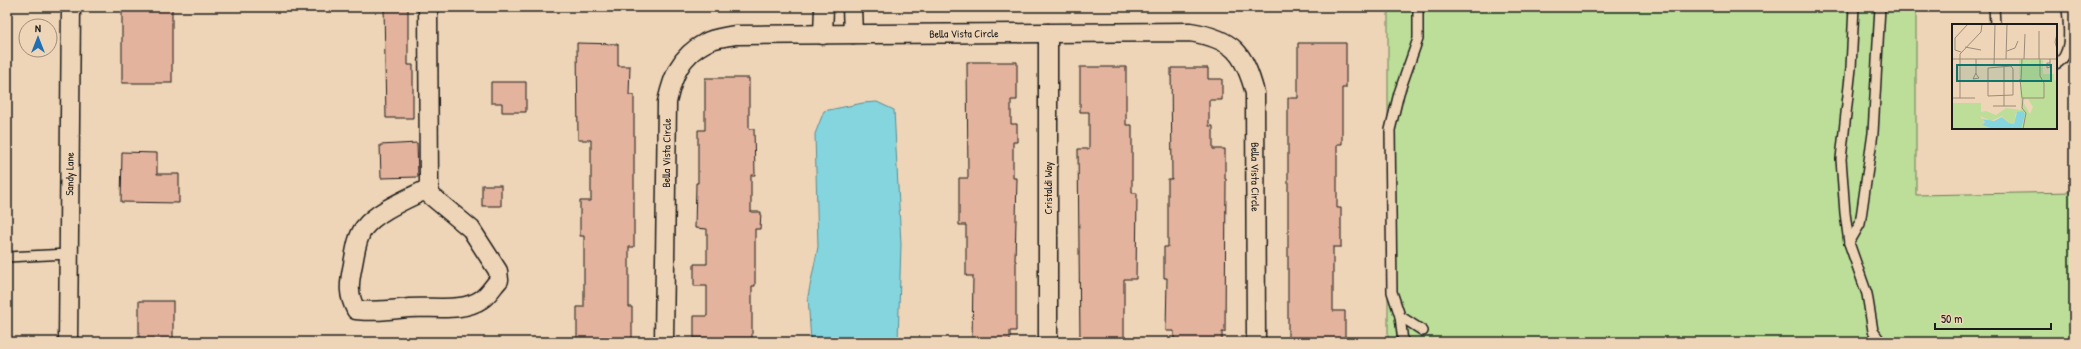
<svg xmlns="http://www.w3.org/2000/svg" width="2081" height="349" viewBox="0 0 2081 349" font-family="'Patrick Hand',sans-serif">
<rect width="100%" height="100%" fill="#efd5b7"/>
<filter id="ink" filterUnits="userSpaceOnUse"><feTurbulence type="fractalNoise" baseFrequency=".025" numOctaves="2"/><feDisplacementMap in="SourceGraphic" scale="8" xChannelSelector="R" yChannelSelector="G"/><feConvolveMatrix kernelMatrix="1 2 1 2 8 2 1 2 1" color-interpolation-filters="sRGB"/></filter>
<g filter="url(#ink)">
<polygon fill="#bcde98" stroke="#6c7d5a" points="1388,7 1916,7 1916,195 2074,192 2074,342 1388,342"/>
<polygon fill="#85d5df" stroke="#5b8b91" points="877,102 894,110 901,244 898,342 811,342 808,296 818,247 815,134 824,111 863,103"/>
<g fill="#e3b39d" stroke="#1c1c1c">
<rect x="122" y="7" width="50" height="76"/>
<polygon points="384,7 408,7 408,65 413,65 413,118 386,118"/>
<polygon points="577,43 618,44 618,66 630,66 629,95 634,95 634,247 629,247 629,307 632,307 632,342 577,342 577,307 584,307 584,236 580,236 580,201 591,201 591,140 578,140"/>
<polygon points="1298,43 1346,43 1346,88 1342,88 1342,144 1337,144 1337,208 1341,208 1341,247 1333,247 1333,311 1345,311 1345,342 1288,342 1288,98 1298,98"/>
<polygon points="967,62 1017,62 1017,100 1011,100 1011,124 1017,124 1017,142 1013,142 1013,178 1017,178 1015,261 1016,261 1016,331 1010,331 1010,342 972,342 973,276 966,276 966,225 959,225 959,178 968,178"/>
<polygon points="1080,67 1126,67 1126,125 1132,125 1132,193 1137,193 1136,279 1124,279 1124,342 1080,342 1078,149 1089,149 1089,112 1080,112"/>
<polygon points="1171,68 1208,68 1208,79 1222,79 1222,100 1209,100 1209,126 1213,126 1213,149 1225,149 1225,179 1226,179 1225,332 1222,332 1222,342 1174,342 1174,331 1166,331 1167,278 1164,278 1164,247 1168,247 1168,179 1172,179"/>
<polygon points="705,78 749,78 749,129 754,129 755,175 751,175 751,212 761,212 760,229 755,229 755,286 752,286 752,338 694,338 694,316 707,316 707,286 694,286 694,264 707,264 707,229 695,228 696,183 698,183 698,130 705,130"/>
<polygon points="491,82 526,82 526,112 502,112 502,103 491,103"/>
<polygon points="417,143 418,177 381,178 380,145"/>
<polygon points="122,152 157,153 157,174 179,174 179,203 121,202"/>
<rect x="482" y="185" width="19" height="21"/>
<rect x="139" y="301" width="34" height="38"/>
</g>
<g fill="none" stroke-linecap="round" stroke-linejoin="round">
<g stroke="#1c1c1c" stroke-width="12">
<g id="service">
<polyline points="1418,7 1418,39 1399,93 1390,130 1392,292 1400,316 1423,331"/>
<polyline points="1854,7 1851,68 1841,159 1845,213 1849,243 1867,294 1873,331 1881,342"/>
<polyline points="1994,7 1995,25"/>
<path d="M2056,64c18,-9 12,-40 11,-57"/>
<polyline points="1849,243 1860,224 1873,133 1880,7"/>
<polyline points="7,257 68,254"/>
<polyline points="1400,316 1403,342"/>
</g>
</g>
<g stroke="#1c1c1c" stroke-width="21">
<g id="minor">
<path d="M428,7l1,181v6l42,35 27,42 1,9c-5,5 -10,14 -17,19 -20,14 -50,7 -73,9 -20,2 -32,4 -53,2 -8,-15 -7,-25 -4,-41 3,-13 4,-31 12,-41 14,-18 46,-30 65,-40"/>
<polyline points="852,7 853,34"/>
<polyline points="823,35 824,7"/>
<path id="s1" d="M68,342l3,-335"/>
<path id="s2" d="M664,342l3,-240c6,-26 13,-46 38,-59 8,-5 21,-6 30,-8l455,-3c43,7 54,20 65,61l1,249"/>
<polyline points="1048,342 1048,33"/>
</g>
</g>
<use href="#service" stroke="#efd5b7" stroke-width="9"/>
<use href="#minor" stroke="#efd5b7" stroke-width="18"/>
</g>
</g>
<g text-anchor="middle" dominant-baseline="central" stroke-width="3.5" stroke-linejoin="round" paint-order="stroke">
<g font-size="11" fill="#1c1c1c" stroke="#efd5b7">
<text stroke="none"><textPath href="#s2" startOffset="573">Bella Vista Circle</textPath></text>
<text stroke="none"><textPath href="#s2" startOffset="189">Bella Vista Circle</textPath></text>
<text stroke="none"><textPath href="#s1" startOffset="168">Sandy Lane</textPath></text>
<text stroke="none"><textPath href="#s2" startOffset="980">Bella Vista Circle</textPath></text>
<text transform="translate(1048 188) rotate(-90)">Cristaldi Way</text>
</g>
</g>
<g transform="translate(1952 24)">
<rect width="105" height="105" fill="#efd5b7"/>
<path d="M67,36h24v14h11v6l3,1v48h-36l1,-18 -6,2 -2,11 -5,-1 -7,-7 -11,5 -11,-5 4,6 -2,3 11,4h-41v-26h29v9l5,-1 10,4 10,-7 15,2zM76,75l5,8 -3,7 -8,-14z" fill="#bcde98" fill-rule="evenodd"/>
<path d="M71,87l2,3 -4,15h-28l-11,-4 3,-3 -3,-3 12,2 8,-4 7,6 5,1 3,-12z" fill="#85d5df"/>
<path fill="none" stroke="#9b8b79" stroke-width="1" d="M105,10l-2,8 2,7M13,23l16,3M55,27l8,-3 3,-7M9,28l-6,-2v-12l13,-14M0,35h105M24,35v15l3,4 -6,1 3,-6M54,35l1,-35M72,35l1,-25M87,35v-28M98,35v8l-3,1v-5h3M42,42l1,-42M59,42l2,3v26l-25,1v-28zM68,55l2,19h22v-15l-4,-7v-17M69,56l1,-21M0,74h23M8,74v-44l21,-22 1,-8M71,74l-1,10 4,5 -3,16M41,82h23M52,82v-40"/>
<path fill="#0f766e" fill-opacity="0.15" stroke="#0f766e" stroke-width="2" d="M5,41h94v16h-94z"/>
<rect width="105" height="105" fill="none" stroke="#1c1c1c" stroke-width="2"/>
</g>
<rect width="2081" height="349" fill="none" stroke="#efd5b7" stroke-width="24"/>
<rect x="12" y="12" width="2057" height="325" fill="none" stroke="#1c1c1c" stroke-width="1.5" filter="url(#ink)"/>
<g transform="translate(38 38)"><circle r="19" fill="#efd5b7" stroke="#9b8b79"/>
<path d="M0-3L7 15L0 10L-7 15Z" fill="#1f6fb2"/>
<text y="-6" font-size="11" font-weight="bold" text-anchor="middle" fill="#1c1c1c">N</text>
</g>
<path d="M1935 323v6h116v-6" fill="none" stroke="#1c1c1c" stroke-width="2"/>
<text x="1941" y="323" font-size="12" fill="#1c1c1c" stroke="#efd5b7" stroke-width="3" paint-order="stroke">50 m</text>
</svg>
